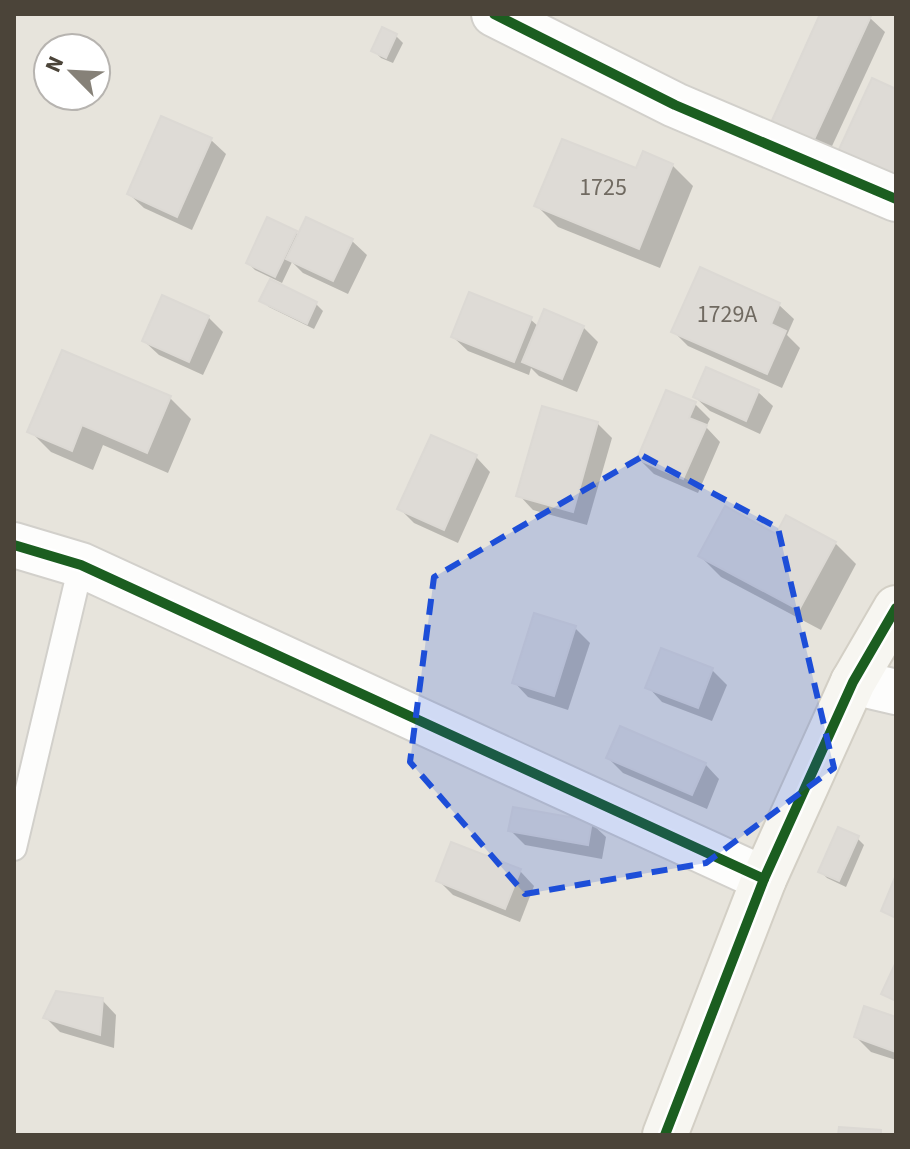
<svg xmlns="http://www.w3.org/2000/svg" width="910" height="1149" viewBox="0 0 910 1149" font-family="'Source Sans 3',sans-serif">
<rect width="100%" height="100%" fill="#f4f2ee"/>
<path fill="#e7e4dc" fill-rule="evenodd" d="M14,14h882v1121h-882zM48,48h48v48h-48z"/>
<g fill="#0003">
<polygon points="822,14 862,14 870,18 885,32 826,159 771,126"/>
<polygon points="396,36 403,43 393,63 381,58 374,51"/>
<polygon points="211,140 226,154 192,230 144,208 129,194"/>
<polygon points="672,165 693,186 660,268 558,227 537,206"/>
<polygon points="307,219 352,241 367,255 348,294 303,273 292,262 282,283 255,270 248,263 296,233 299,236"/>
<polygon points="262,300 316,304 323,311 314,329 269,307"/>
<polygon points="779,305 794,319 787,335 800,348 782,388 688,346 673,331"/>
<polygon points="208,317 223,332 203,375 159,355 144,341"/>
<polygon points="530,319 539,327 583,327 598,342 577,392 539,376 531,368 529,375 468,351 453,337"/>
<polygon points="758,392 773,406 760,434 710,411 695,397"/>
<polygon points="170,398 191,419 168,473 103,445 93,470 51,452 30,431"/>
<polygon points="695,404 710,419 706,427 720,442 698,493 654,474 639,459"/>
<polygon points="597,423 612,438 587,525 533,510 519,495"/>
<polygon points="476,457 490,472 458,543 414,523 400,509"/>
<polygon points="835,543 856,564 821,630 721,577 700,556"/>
<polygon points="535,616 575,628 590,643 568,710 528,697 514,682"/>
<polygon points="712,670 727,685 712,721 662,702 648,687"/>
<polygon points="608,758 705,764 719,779 707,809 623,773"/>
<polygon points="591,823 606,837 602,859 525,845 510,830"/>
<polygon points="857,838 864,845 846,887 827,878 820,871"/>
<polygon points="520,871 534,886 520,922 453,895 438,880"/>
<polygon points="102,1000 116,1015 114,1048 60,1032 46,1018"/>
<polygon points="896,1019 896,1060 871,1052 856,1037"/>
</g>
<g fill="#dedbd6" stroke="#dcd9d4" stroke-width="2">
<polygon points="820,14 871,16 811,146 769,127"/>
<polygon points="382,27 397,34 386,58 371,51"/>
<polygon points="872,78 896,89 896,185 835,158"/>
<polygon points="161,116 212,138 177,217 127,194"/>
<polygon points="562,139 636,168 643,151 673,164 639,249 534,206"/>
<polygon points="267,217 297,231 275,277 246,263"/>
<polygon points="306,217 353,239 333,281 286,259"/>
<polygon points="700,267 780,303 771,324 786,331 767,374 671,332"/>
<polygon points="270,279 317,302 307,324 259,301"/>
<polygon points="469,292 532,317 514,362 451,337"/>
<polygon points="162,295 209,316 189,362 142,341"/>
<polygon points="544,309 584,326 562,379 522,362"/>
<polygon points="62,350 171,396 147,453 82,425 72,451 27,432"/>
<polygon points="706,367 759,390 746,421 693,397"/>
<polygon points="666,390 696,402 689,418 707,425 683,479 637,459"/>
<polygon points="542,406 598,422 573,512 516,496"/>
<polygon points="431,435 477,455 444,530 397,509"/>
<polygon points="725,506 776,534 786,515 836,542 799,610 698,556"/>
<polygon points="534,613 576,626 554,696 512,683"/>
<polygon points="661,648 713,668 698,708 645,688"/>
<polygon points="620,726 706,763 692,795 606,758"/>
<polygon points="513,807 592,821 588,845 508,831"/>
<polygon points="838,827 859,836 839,881 818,872"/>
<polygon points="451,842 521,869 505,909 436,881"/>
<polygon points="896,875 896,918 881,911"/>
<polygon points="896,962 896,1001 881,994"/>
<polygon points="56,991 103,998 100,1035 43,1018"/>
<polygon points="864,1006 896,1017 896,1052 854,1037"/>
<polygon points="839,1127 881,1130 881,1135 838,1135"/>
</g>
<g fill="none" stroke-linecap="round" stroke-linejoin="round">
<g stroke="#d2d0cb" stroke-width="28">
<polyline id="lane" points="14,848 81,565"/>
</g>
<g stroke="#d2d0cb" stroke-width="48">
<g id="street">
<polyline points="494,14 675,105 896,199"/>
<polyline points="14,545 81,565 764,879"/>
<polyline points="853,682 896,692"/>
</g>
</g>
<g stroke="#d3cfc5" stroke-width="48">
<polyline id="secondary" points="665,1135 764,879 853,682 896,608"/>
</g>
<use href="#lane" stroke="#fdfdfc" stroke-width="24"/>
<use href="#street" stroke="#fdfdfc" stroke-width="44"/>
<use href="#secondary" stroke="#f7f6f1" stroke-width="44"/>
<g stroke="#fff" stroke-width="15">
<g id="cycleway">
<polyline points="494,14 675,105 896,199"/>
<polyline points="14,545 81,565 764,879"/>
<polyline points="665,1135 764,879 853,682 896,608"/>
</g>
</g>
<use href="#cycleway" stroke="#1b5e20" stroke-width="10"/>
</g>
<path fill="#1d4ed8" fill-opacity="0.2" stroke="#1d4ed8" stroke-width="6" stroke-dasharray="16 10" stroke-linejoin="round" d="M643,456l135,72 56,240 -128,95 -181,31 -115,-132 24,-185z"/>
<g text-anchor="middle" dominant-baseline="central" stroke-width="8" stroke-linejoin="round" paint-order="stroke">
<g font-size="24" fill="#706a61">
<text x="603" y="187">1725</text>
<text x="727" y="314">1729A</text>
</g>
</g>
<rect width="910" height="1149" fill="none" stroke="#4b4439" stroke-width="32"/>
<g transform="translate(72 72) rotate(294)"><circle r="38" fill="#ffffff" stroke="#b7b4b0" stroke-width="2"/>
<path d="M0-6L14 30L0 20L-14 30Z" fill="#868178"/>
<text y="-12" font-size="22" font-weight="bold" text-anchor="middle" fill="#4b4439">N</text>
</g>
</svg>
